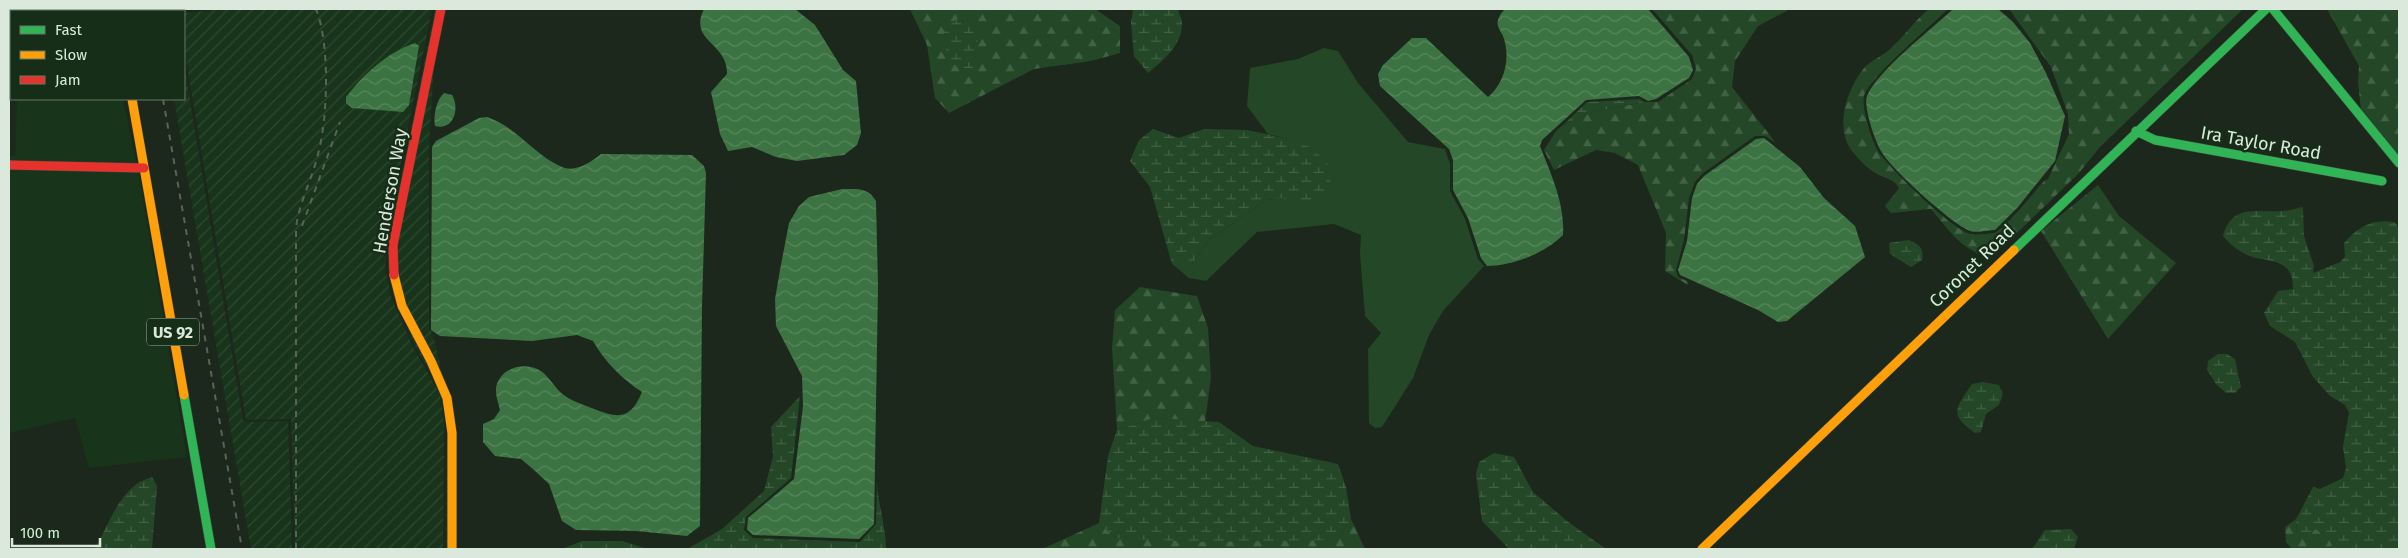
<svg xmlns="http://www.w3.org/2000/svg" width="2408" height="558" viewBox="0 0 2408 558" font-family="'Fira Sans',sans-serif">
<defs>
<pattern id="industrial-furrows" width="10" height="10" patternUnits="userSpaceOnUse" patternTransform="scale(1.25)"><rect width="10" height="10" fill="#18341b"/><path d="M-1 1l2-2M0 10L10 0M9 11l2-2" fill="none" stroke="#2e4831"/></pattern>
<pattern id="forest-firs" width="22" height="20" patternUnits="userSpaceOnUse" patternTransform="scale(1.25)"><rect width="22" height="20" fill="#234727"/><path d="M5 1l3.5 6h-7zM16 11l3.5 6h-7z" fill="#426246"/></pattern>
<pattern id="wetland-marsh" width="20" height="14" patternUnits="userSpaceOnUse" patternTransform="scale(1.25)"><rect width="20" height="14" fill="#234727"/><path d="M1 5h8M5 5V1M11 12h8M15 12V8" fill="none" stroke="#426246"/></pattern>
<pattern id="water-waves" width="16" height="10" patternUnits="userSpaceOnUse" patternTransform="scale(1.25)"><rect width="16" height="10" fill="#3c7342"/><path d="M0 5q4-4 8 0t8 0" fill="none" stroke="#58875d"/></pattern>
</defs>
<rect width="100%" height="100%" fill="#1c281c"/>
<g fill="#18341b">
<polygon points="65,9 105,9 106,11 66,11"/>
<polygon points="17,99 123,99 137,165 9,162 9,157 15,155"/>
<polygon points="9,168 138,171 187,457 89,468 75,418 9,433"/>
</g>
<g fill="url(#industrial-furrows)">
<polygon points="9,9 65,9 66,11 11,11 11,38 9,38"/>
<polygon points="225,9 432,9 391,213 385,267 391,297 414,349 440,394 444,422 443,549 295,549 291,419 246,420 184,47 184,13"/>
<polygon points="435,9 446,9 435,46 429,147 429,329 433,334 456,434 453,549 446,549 447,422 443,394 416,348 394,296 388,267 394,213"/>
<polygon points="184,64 243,420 246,422 288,421 292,549 251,549 174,99 184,99"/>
</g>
<polygon fill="#234727" points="1324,48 1338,51 1358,83 1408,142 1445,149 1450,164 1450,191 1465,219 1478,259 1484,266 1443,311 1429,335 1413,378 1382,427 1375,428 1369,423 1368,349 1381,333 1365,316 1360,254 1361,235 1334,224 1257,232 1206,281 1189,278 1172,264 1192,264 1209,240 1266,200 1283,198 1289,139 1268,134 1247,106 1250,68 1298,59"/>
<g fill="url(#forest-firs)">
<polygon points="910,9 1095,9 1120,26 1120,53 1091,61 1034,69 949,113 935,98 927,45"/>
<polygon points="1652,9 1790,9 1758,26 1735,61 1732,87 1776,143 1765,136 1755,136 1702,174 1695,182 1689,198 1684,240 1676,270 1678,277 1687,281 1688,285 1665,271 1666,233 1638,165 1615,153 1596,150 1554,170 1544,150 1556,131 1563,125 1593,112 1644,102 1658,102 1692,79 1696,69 1692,55"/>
<path d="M1929,9h19c-17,17 -78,68 -84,87 -3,12 9,49 16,58 12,16 73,77 91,80 6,1 17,0 23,-1 10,-3 41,-42 50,-52l4,-2 21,-45 -1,-20 -17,-47 -42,-58h234l-144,139 -20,25 -89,86c-31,-12 -39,-26 -59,-50l-40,4 -6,-7 14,-18c-5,-9 -12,-9 -22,-14 -9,-5 -19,-15 -25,-23 -18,-23 -5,-62 12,-83 6,-7 17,-11 25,-18 14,-12 25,-29 40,-41z"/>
<polygon points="2327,9 2399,9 2399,158 2361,110 2358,81 2359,66"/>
<polygon points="2098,185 2119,216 2176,263 2108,339 2041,231"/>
<polygon points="1140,287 1197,296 1208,328 1211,378 1205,422 1154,418 1117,430 1112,348 1115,310"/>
<polygon points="1351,519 1365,549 1042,549 1099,523 1116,538 1337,540"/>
<polygon points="2296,519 2297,533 2316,529 2329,539 2334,549 2292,549 2286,542 2285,527"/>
</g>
<g fill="url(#wetland-marsh)">
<path d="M1133,9h45c1,4 4,11 4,15 0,21 -19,37 -34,49l-14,-17 -3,-33z"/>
<path d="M975,16l3,30 -6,26c-25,-6 -28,-18 -28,-41l12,-12z"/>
<polygon points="1639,99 1644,102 1593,112 1563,125 1587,102"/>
<polygon points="1153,129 1179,138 1204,129 1247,130 1289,139 1312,148 1329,165 1331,189 1318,201 1303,205 1283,198 1266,200 1209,240 1192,264 1172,264 1150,187 1130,161 1139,140"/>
<path d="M2303,207l1,29 10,30 -1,7 27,-11 5,-5 -1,-14c14,-16 30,-26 52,-20 10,19 -2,44 3,66v260h-65l-5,-10 -13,-10 -11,8 -8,-4 -1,-14 17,-32 7,2 23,-11 3,-10 -3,-22 6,-33 -4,-8 -15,-9 -17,-19 -18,-35 -25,-16 -6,-13 14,-22 15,-2c0,-27 -16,-27 -37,-31 -13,-3 -25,-12 -33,-22 9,-33 34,-23 60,-25 7,0 14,-3 20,-4z"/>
<path d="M1909,240c11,5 15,8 13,20l-11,7 -21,-13 -1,-11z"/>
<polygon points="2218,354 2227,354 2235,359 2241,387 2235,393 2226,393 2216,384 2207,370 2208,361"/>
<path d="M1983,382l16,3 4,9 -4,11 -13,9 -5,18 -6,1c-27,-19 -19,-25 -3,-49z"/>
<path d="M800,396l-9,82 -45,39 -2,13 9,8 107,4 16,-18 1,-42c1,23 9,44 9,67h-199l35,-20 42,-38 9,-35 -2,-29z"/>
<polygon points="1154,418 1219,422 1253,446 1338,464 1346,487 1351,519 1337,540 1195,542 1116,538 1099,523 1108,456 1117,430"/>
<polygon points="1494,453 1514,457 1533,492 1567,521 1606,549 1509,549 1482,521 1476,474 1479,462"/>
<path d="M152,477l5,9 -5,63h-58c17,-26 25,-63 58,-72z"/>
<polygon points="2071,529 2078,537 2074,549 2032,549 2045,530"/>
<polygon points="582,541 622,541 648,549 562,549"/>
</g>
<g fill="url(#water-waves)">
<path d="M704,9h91l20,16 28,45 13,11 5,52 -4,12 -13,10 -47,6 -21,-4 -24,-10 -24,4 -8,-17 -9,-42 16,-18c1,-32 -39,-32 -23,-65z"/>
<path d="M1505,9h143l41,48 4,13 -4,8 -33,21 -8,2 -9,-5 -53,4 -44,40 -2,6c11,28 25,58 23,89 -18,18 -50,31 -76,31l-6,-8 -13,-40 -15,-28v-30l-4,-11 -69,-63 -2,-12 5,-9 29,-27h14l62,59c17,-14 23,-40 15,-61 -1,-3 -4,-6 -5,-10 -2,-6 3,-13 7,-17z"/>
<path d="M1953,9h45l15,13 17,21 16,30 19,43 -10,45 -37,46 -23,23c-8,0 -20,4 -27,0 -19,-9 -77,-61 -87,-79 -6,-10 -18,-45 -14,-55 10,-25 65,-67 86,-87z"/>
<path d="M415,43l4,3 -10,59 -6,7 -51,-4 -6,-5v-6c18,-23 40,-44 69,-54z"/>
<path d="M444,93l8,2c8,13 2,36 -17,31 -2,-9 1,-26 9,-33z"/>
<path d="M487,117c30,10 47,38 75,50 13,6 29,-5 39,-13l91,1 12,11 2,7 -4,133 -2,220 -13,10 -51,-5 -60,-1 -14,-9 -13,-37 -15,-14 -13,-11 -26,-3 -12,-14v-18l11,-5 6,-9c-2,-8 -6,-19 -3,-26 6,-17 28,-22 42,-14 8,4 15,16 21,22 10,9 22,12 34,17 25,10 37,10 48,-17 -20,-13 -37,-30 -49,-51l-16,-6 -45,6 -92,-5 -9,-6 1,-183 4,-6 43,-23z"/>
<polygon points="1764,138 1800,167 1824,198 1855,226 1865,257 1787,321 1778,322 1758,310 1680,275 1678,270 1687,241 1692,198 1697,184 1704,176 1756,139"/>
<path d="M842,189c15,0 26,-2 34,12l2,85 -4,238 -15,15 -106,-4 -6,-6 1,-11 46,-39 9,-73 -1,-30 -26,-50 -1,-27 5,-29 9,-47 10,-17 10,-9z"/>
</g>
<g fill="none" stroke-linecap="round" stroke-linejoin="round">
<g stroke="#39433a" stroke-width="10">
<g id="fast">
<polyline points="116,9 116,11"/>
<polyline points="2273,9 2399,163"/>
<polyline points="2136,131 2155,140 2382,181"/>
<polyline points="2014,250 2266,9"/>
<polyline points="184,395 211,549"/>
</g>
</g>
<g stroke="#39433a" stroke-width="10">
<g id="slow">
<polyline points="132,99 184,395"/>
<polyline points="394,275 402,306 431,361 447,398 452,433 452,549"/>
<polyline points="1702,549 2014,250"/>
</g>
</g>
<g stroke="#39433a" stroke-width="10">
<g id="jam">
<polyline points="9,165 144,168"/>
<polyline points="394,275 393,245 441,9"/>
</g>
</g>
<use href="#fast" stroke="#30b455" stroke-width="9"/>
<use href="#slow" stroke="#ff9f0a" stroke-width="9"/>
<use href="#jam" stroke="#e5322d" stroke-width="9"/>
<g stroke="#596359" stroke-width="2" stroke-dasharray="6 6" stroke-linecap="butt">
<polyline points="148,9 148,11"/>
<polyline points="163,99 242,549"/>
<polyline points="302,226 340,122"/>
<path d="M296,549v-321c3,-26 16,-48 22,-74 10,-35 12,-111 -2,-145"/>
</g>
</g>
<g text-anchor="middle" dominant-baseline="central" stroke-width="5" stroke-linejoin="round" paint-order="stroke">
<rect fill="#162e18" stroke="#9fb1a0" stroke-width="1" x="147" y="318.5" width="52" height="27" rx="4"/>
<g font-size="16" font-weight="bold" fill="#dae9db">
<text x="173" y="332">US 92</text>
</g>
<g font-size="18" fill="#dae9db" stroke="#162e18">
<text transform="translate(2261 143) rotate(10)">Ira Taylor Road</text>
<text transform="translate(390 191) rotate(-80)">Henderson Way</text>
<text transform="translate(1972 266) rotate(-44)">Coronet Road</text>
</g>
</g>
<rect width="2408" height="558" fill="none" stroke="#dae9db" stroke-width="20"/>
<rect x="10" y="10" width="175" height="90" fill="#162e18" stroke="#647966"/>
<rect x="20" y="26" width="25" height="8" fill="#30b455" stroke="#647966"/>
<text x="55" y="35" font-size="15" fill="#dae9db">Fast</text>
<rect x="20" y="51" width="25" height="8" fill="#ff9f0a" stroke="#647966"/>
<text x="55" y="60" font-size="15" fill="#dae9db">Slow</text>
<rect x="20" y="76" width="25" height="8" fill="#e5322d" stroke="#647966"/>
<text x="55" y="85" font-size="15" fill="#dae9db">Jam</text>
<path d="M12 538v8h88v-8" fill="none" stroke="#dae9db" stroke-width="2.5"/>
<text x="20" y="538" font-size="15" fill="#dae9db" stroke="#162e18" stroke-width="4" paint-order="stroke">100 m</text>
</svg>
